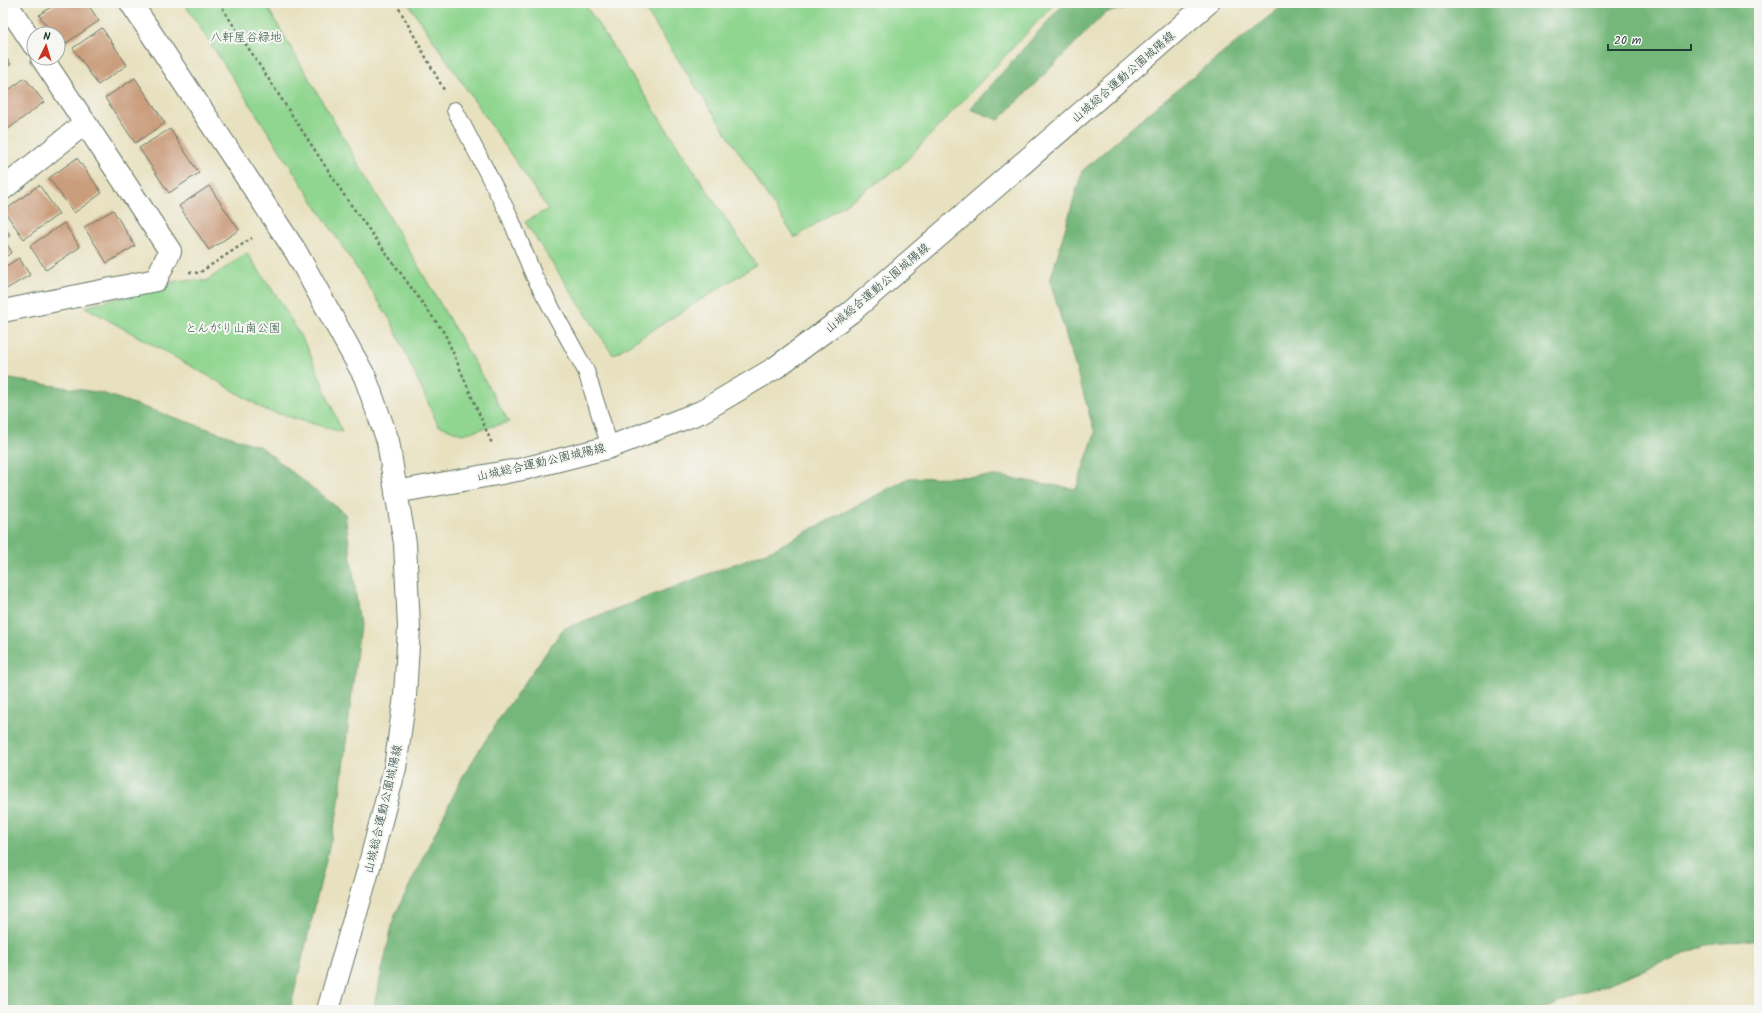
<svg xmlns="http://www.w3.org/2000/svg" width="1762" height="1013" font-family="Kalam,'Klee One',sans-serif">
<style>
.green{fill:#90d690;stroke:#588a62}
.forest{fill:#74b77a;stroke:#4a7a57}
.building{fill:#ca9d7d}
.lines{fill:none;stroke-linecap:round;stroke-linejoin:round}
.service-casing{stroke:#657665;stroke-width:18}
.minor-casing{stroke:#657665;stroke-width:24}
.tertiary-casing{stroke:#657665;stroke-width:24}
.secondary-casing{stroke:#657665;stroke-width:24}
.path{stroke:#657665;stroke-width:2.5;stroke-dasharray:3 3;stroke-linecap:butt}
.service{stroke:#fff;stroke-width:16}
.minor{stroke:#fff;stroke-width:22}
.tertiary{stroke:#fff;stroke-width:22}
.secondary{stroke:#fff;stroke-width:22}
.labels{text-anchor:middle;stroke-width:4;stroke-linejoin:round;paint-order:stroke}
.park-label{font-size:12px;fill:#365c46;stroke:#f6f6f2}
.street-label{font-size:12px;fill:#1f3d34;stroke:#f6f6f2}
</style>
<rect width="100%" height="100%" fill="#f6f6f2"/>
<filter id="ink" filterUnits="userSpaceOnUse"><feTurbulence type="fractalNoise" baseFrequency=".025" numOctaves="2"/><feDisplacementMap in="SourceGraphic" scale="8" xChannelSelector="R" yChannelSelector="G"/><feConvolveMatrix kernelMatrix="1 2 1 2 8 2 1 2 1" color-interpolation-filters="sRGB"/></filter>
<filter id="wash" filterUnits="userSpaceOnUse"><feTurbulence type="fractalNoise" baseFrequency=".012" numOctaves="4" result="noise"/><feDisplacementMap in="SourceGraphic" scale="16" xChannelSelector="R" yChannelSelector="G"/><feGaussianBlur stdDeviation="0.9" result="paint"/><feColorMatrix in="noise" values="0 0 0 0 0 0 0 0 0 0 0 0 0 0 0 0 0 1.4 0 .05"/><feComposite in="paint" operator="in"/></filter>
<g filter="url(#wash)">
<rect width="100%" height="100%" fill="#e8e1c0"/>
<g class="green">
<path d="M184,3h81l244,419 -47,12 -24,-9 -47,-104z"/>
<path d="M408,3h176l172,262 -143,90 -88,-133 23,-13z"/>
<path d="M641,3h414l-155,164 -105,71z"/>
<path d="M247,253l33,48 28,48 34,83 -77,-22 -44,-27 -136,-76 95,-27 26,1z"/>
</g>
<g class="forest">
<path d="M1064,3h84l-43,10 -106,107 -29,-11z"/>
<path d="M1286,3h473v936l-52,6 -166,65h-1168l21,-93 69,-141 40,-63 60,-84 211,-80 135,-71 88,-2 79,13 19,-56 -45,-152 32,-110 77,-67z"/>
<path d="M3,378l99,15 159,54 84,67 15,111 -22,185 -48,200h-287z"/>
</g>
<g id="blocks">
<g class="building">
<path d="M57,3h30l12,18 -39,26 -2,-4v-9h-6l-13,-19z"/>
<path d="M102,28l25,37 -29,20 -25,-37z"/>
<path d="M3,54l8,10 -8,5z"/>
<path d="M25,78l19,24 -41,31v-39z"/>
<path d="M135,78l30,45 -30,20 -30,-45z"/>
<path d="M170,129l29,44 -30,20 -30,-45z"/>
<path d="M77,158l25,35 -28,20 -25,-35z"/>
<path d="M39,185l20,29 -35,25 -20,-28z"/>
<path d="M209,186l30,44 -30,20 -30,-44z"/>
<path d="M113,210l22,36 -28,17 -23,-36z"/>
<path d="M64,223l16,24 -34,23 -16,-24z"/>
<path d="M3,225l7,10 -6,5 8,12 -9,7z"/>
<path d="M19,258l11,17 -27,16v-23z"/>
</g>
</g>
</g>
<g filter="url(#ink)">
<use href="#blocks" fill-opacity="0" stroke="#657665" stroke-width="1"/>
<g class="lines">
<g class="service-casing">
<path id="service" d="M455,110l54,105 25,61 52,95 24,76"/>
</g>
<g class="minor-casing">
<g id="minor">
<path d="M6,3l28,42"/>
<path d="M3,189l82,-66"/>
<path d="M3,311l153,-31 14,-29 -128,-193"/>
</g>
</g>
<g class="tertiary-casing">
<path id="tertiary" d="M131,3l165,249 69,125 23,64 8,51"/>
</g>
<g class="secondary-casing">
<path id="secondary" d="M328,1010l38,-132 29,-110 10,-72 4,-68 -4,-85 -9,-51 127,-23 87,-22 91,-35 74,-44 76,-56 357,-309"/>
</g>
<g class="path">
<path d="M219,3l127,195 99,136 47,110"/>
<path d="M396,3l48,87"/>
<path d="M189,272l10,1 53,-35"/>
</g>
<use href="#service" class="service"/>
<use href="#minor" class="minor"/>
<use href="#tertiary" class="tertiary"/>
<use href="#secondary" class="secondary"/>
</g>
</g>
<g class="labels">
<g class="park-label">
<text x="246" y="41">八軒屋谷緑地</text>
<text x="233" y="332">とんがり山南公園</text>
</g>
<g class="street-label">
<text transform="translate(1123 77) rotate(-41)" y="4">山城総合運動公園城陽線</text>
<text transform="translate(877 288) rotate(-40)" y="4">山城総合運動公園城陽線</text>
<text transform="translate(541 462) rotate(-13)" y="4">山城総合運動公園城陽線</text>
<text transform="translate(383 809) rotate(-77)" y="4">山城総合運動公園城陽線</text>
</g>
</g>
<rect width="1762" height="1013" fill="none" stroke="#f6f6f2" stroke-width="16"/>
<g transform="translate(46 46) rotate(5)"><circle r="19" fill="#f6f6f2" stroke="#a0aca6"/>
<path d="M0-3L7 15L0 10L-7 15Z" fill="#c8321e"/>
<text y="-6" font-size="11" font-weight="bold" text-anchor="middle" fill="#1f3d34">N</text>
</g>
<path d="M1608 44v6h83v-6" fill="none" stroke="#1f3d34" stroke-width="2"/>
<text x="1614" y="44" font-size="12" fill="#1f3d34" stroke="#f6f6f2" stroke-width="3" paint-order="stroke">20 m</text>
</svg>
